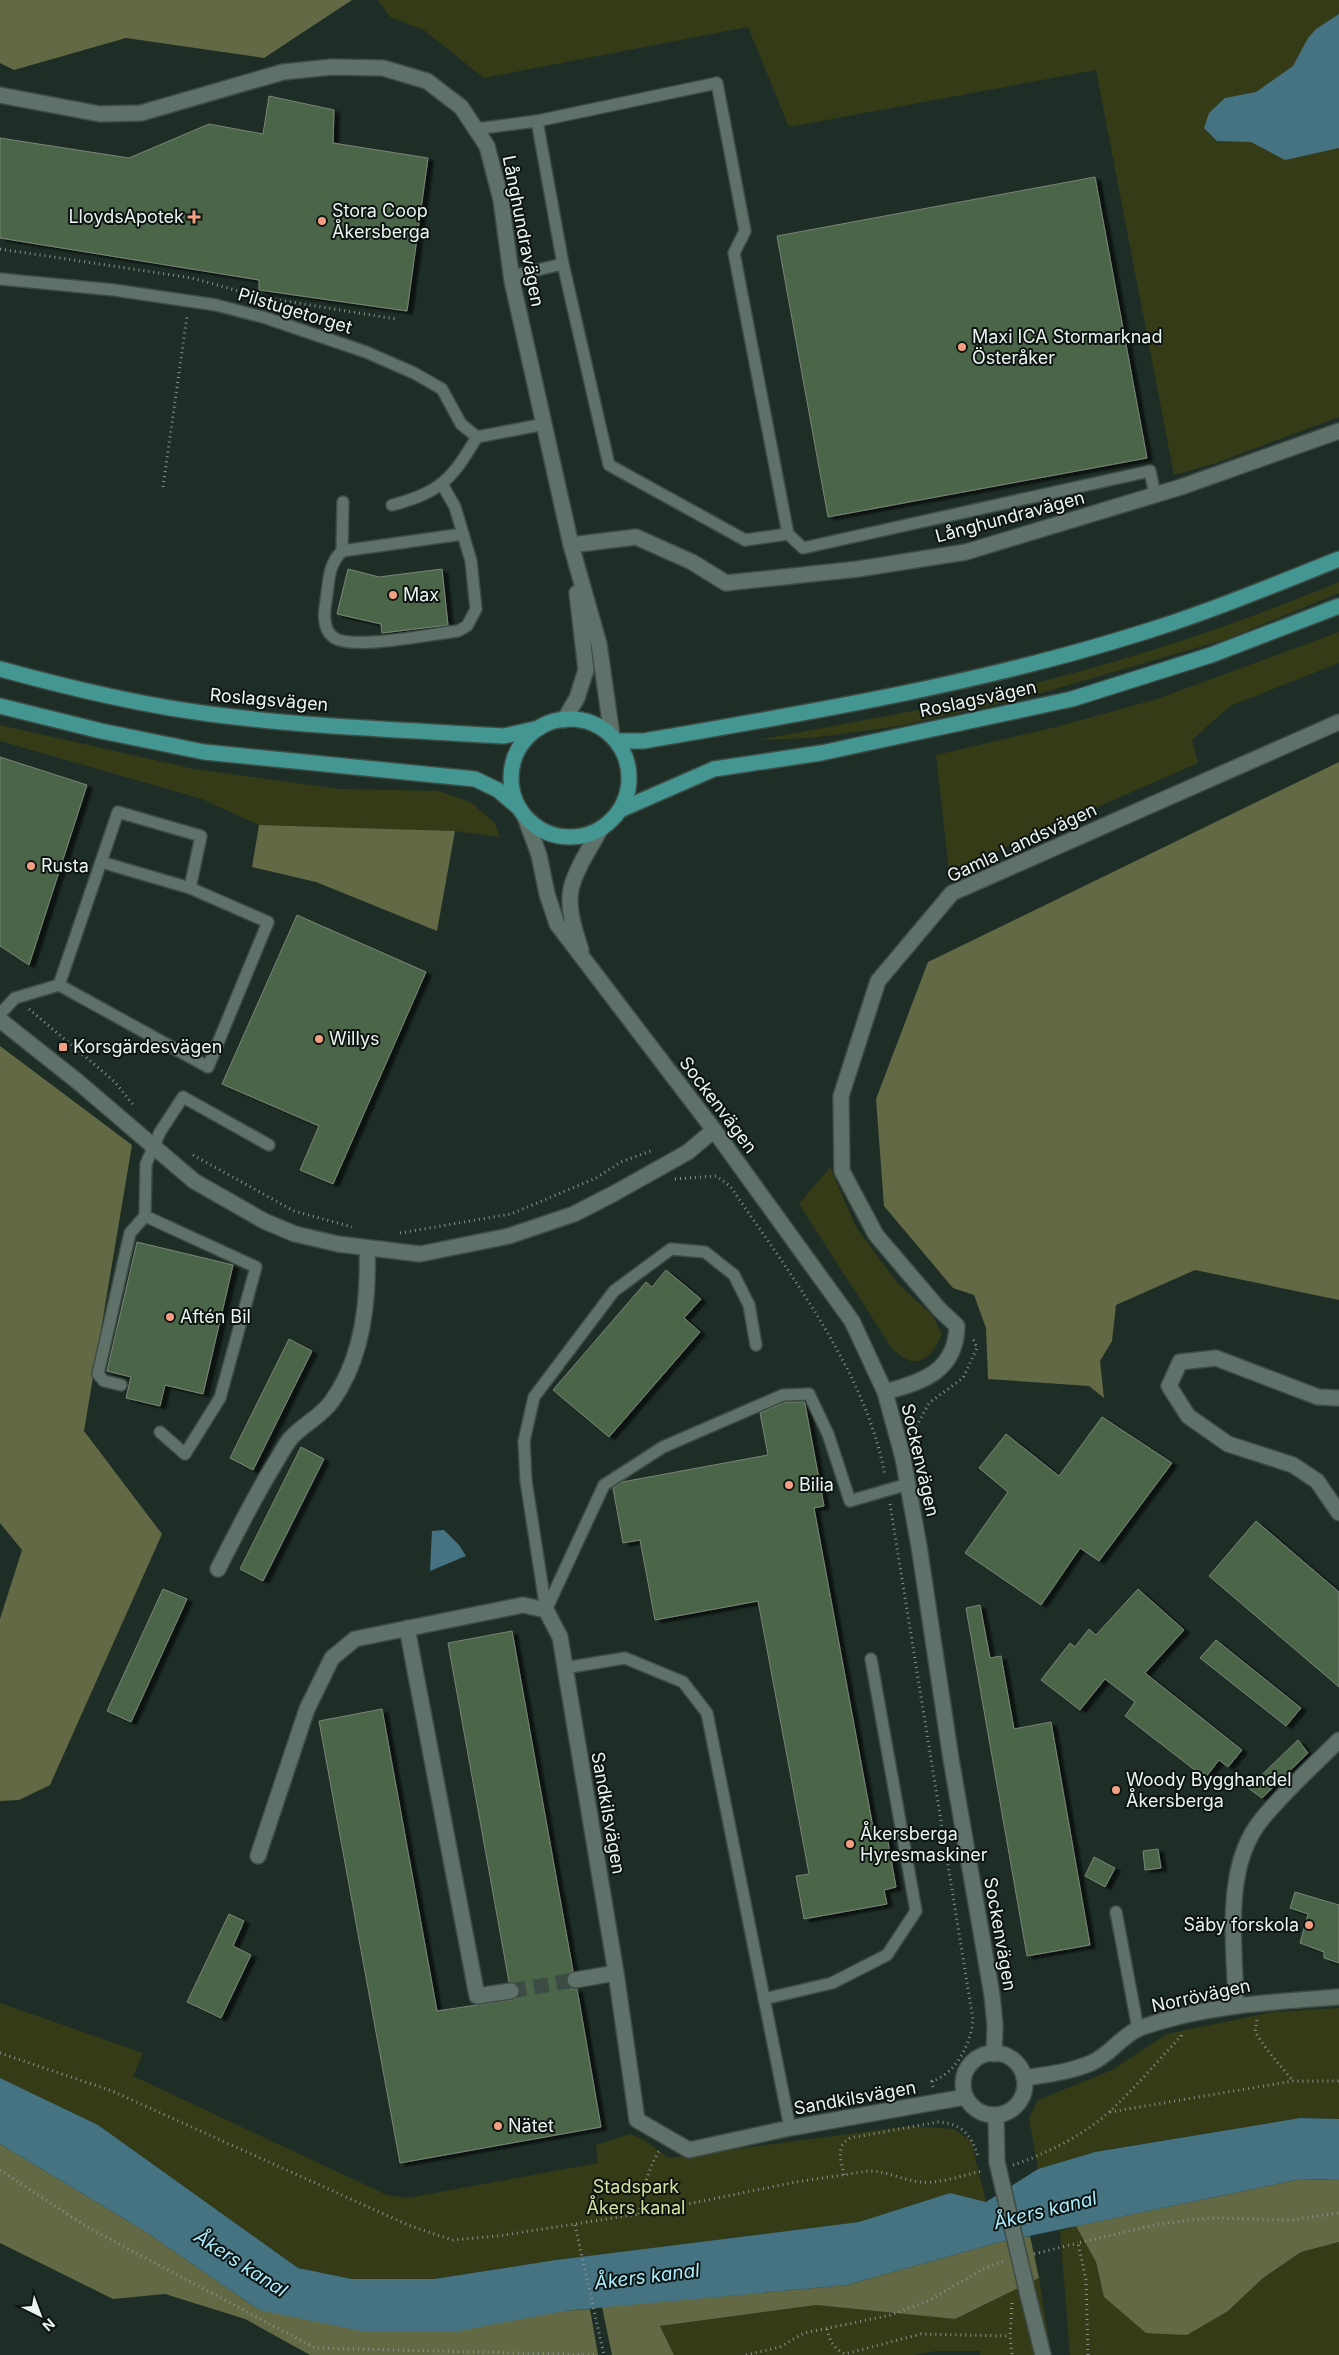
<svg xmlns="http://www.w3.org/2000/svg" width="1339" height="2355" font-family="Inter,sans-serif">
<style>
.green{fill:#353b17}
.forest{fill:#626944}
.water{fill:#457381}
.building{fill:#4b6548;stroke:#798578;filter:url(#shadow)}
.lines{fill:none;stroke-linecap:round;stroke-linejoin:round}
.street-tunnel{stroke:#3d4c45;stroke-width:15;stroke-dasharray:15 8;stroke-linecap:butt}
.lane-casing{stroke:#3e4c46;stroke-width:14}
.street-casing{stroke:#3e4c46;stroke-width:18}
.secondary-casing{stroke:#3e4c46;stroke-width:18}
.primary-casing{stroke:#3e4c46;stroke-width:18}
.path{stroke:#87948e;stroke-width:3;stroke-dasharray:1 4;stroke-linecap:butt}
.lane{stroke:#5f7169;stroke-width:11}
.street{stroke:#5f7169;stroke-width:15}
.secondary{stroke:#5f7169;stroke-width:15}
.primary{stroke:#439691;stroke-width:15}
.secondary-bridge-casing{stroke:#3e4c46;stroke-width:18;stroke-linecap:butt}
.secondary-bridge{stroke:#5f7169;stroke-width:15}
.poi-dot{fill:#f3a082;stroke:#0d1411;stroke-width:2}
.labels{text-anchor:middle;stroke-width:4;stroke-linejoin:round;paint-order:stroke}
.poi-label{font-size:18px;fill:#ebf5f0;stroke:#0d1411;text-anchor:start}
.street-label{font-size:18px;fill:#ebf5f0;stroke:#0d1411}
.park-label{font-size:18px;fill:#d6e2a1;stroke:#0d1411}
.water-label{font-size:19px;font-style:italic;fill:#acebfe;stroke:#0d1411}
</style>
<defs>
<filter id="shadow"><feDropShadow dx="5.5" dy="3" stdDeviation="1" flood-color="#0009"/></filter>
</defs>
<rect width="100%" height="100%" fill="#1e2e27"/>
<g class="green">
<path d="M378,0h961v417l-126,47 -39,11 -78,-405 -307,57 -41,-100 -264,51 -60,-48 -34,-13z"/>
<path d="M1339,582v11l-112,46 -210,61 -118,26 -88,12 -53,2c67,-13 135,-24 201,-39 130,-28 258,-68 380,-119z"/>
<path d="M1339,632v31l-109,43 -38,34 6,23 -210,92 -38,25 -14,-125 120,-28 101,-28z"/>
<path d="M0,725l194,44 146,20 99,2 31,11 25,21 5,14 -45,-6 -196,-6 -57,-26 -202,-58z"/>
<path d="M830,1167l26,60 43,58 33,30 10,19c-6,13 -14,29 -31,27 -6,-1 -13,-8 -18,-11l-94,-146z"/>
<path d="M0,2003l143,50 -10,23 254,119 20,3 191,-35 -2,-18 34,-11 14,6 25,18 240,-32 45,3 17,12 15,61 -36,-9 -91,29 -303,38 -122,19h-82l-54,-11 -200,-143 -98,-47z"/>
<path d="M1339,2008v111l-39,-1 -205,34 -57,17 -9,-51 9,-18 74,-30 55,-36 105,-22z"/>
<path d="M1076,2226l20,36 8,35 124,14 35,-33 38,-26 38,-10v113h-269l-10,-124z"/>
<path d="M1039,2278l12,77h-71v-4h-44l-22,4h-240l-14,-29 156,-21 139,14z"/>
</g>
<g class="forest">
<path d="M0,0h352l-88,58 -138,-20 -112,32 -14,-7z"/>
<path d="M1339,762v538l-144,-30 -79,35 -4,36 -12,20 4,37 -15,-12 -101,-7 -2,-51 -12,-33 -21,-7 -69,-82 -8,-107 52,-137z"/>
<path d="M259,825l196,6 -18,100 -121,-49 -64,-15z"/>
<path d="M0,1046l132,99 -48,286 78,103 -112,251 -31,15 -19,1v-182l22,-69 -22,-27z"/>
<path d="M0,2144l146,88 113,78 305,1 26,-2 8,46h-288l-65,-36 -80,-25 -52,5 -113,-56z"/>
<path d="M1339,2179v63l-38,10 -38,26 -35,33 -41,24 -41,-2 -42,-36 -8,-35 -20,-36 220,-46z"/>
<path d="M1030,2236l9,42 -84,41 -139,-14 -156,21 14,29h-62l-10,-48 245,-22 149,-42z"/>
</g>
<g class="water">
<path d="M1339,14v134l-54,12 -34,-18 -34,-1 -13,-13 5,-15 16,-15 31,-6 37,-26 15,-28 8,-9z"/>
<path d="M444,1530l15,15 7,11 -36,15 2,-40z"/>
<path d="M0,2078l98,47 200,143 54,11h82l122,-19 303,-38 91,-29 36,9 52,-33 57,-17 205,-34 39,1v60l-43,1 -300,63 -149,42 -283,26 -110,21 -93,-1 -102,-21 -113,-78 -146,-88z"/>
</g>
<g class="building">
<path d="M269,96l65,14 -1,33 95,15 -21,153 -148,-21v-10l-259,-42v-100l129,20 80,-34 54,10z"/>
<path d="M1095,177l52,281 -319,59 -51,-281z"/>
<path d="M348,569l31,8 63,-8 6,56 -66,8 -1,-9 -44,-10z"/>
<path d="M0,757l87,28 -58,180 -29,-19z"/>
<path d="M297,915l129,57 -93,212 -33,-14 19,-44 -97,-42z"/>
<path d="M137,1242l96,23 -30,129 -38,-9 -5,21 -34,-8 5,-21 -24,-6z"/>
<path d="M666,1270l35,29 -17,19 16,14 -91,105 -56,-47 93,-108 6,5z"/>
<path d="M289,1339l23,12 -59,119 -23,-12z"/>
<path d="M785,1402h19l1,2 19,102 -10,2 60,325 12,-2 10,56 -12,3 3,14 -83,15 -8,-43 13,-2 -51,-273 -103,19 -15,-80 -17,3 -10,-55 9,-6 146,-27 -8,-42z"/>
<path d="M1102,1417l70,46 -73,98 -19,-13 -39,57 -76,-52 43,-61 -29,-24 27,-34 53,42z"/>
<path d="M301,1447l23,12 -61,122 -23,-12z"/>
<path d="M1256,1521l83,71v95l-130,-111z"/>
<path d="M163,1589l24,10 -56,123 -24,-11z"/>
<path d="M1138,1589l46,41 -39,43 97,77 -14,17 -9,-7 -14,18 -80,-62 10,-14 -30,-23 -25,31 -39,-30 29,-37 5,4 14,-18 7,6z"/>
<path d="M980,1605l10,53 11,-2 13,73 37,-7 39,223 -63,11 -61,-348z"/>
<path d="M512,1631l61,340 -7,5v6l5,7h6l24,138 -201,36 -81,-442 63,-12 55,302 79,-12 4,-10 -5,-6 -6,-1 -61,-339z"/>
<path d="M1216,1640l85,68 -15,18 -86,-68z"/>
<path d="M1298,1740l10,13 -46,45 -14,-10z"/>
<path d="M1158,1849l3,19 -16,2 -2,-19z"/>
<path d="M1094,1857l21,11 -10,19 -20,-11z"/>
<path d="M1295,1892l44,13v58l-15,-5v-6l-24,-9 8,-29 -18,-6z"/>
<path d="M229,1914l15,7 -11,25 18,9 -30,63 -34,-16z"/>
</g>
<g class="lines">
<path class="street-tunnel" d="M511,1991l64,-11"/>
<g class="lane-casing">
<g id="lane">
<path d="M537,121l180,-38 28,148 -11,22 54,281"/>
<path d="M476,129l61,-8 26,143"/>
<path d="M511,276l52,-12 46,201 136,75 43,-6 15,14 347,-77 5,24"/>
<path d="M0,279l114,11 102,15 50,13 100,34 48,21 28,16 19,35 16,13 68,-13"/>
<path d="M343,502l-1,49 121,-17"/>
<path d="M392,505c48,-12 60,-26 85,-68"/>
<path d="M342,551c-14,14 -13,30 -16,50 -2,11 -4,27 7,36 18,14 99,-3 125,-6l9,-5 9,-17 -5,-48 -16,-54 -13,-23"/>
<path d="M101,862l89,26"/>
<path d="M0,1014l15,-16 44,-13 149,82 60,-145 -78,-34 11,-52 -83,-24 -59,173"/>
<path d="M121,1385l-17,-4 -6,-7 32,-141 15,-17"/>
<path d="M160,1432l25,22 35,-56 36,-131 -111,-51 1,-52 14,-32 23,-35 86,48"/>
<path d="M546,1610l-20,-129 -2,-40 10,-44 80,-106 57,-42 34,3 29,23 15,30 7,40"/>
<path d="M546,1610l58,-125 59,-38 120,-52 26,-1 19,40 22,67 58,-17"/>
<path d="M564,1668l61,-10 58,24 24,31 83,415"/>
<path d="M1116,1912l22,117"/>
<path d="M764,1999l68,-16 55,-28 29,-44 -45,-252"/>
</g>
</g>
<g class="street-casing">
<g id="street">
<path d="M0,95l100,19 41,-1 142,-41 49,-5 51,1 44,13 34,26 26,39 14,54 11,81 59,264 65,-8 56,25 34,21 132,-14 108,-17 215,-65 158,-56"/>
<path d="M571,545l28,99 13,92"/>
<path d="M564,720l13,-22 9,-28 -9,-77"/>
<path d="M885,1392c38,-10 71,-21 72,-66l-18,-17 -63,-74 -34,-64 -1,-75 37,-115 74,-88 387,-171"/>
<path d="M1339,1398l-21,-1 -102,-39 -36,4 -11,24 19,30 40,28 65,21 24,16 22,32"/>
<path d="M218,1569c18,-35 35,-70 56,-104 5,-8 10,-18 16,-26 12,-14 31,-22 42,-38 31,-43 37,-102 35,-153"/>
<path d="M407,1628l70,368 34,-5"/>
<path d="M258,1856l49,-147 25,-51 23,-19 168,-34 23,5 14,27 56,336 21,147 52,30 101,-22 175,-31"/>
<path d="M575,1980l41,-7"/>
<path d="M1236,2005c-1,-58 -14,-138 26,-186 23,-28 51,-53 77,-79"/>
<path d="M1024,2078c21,-3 46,-6 67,-15 18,-7 31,-28 49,-35 64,-23 132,-26 199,-31"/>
</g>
</g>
<g class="secondary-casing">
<g id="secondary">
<path d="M525,817l14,38 8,39 10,30 157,206 138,191 33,71 18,66 16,88 32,213 41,236 3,30 -1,29"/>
<path d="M581,950c-6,-19 -14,-41 -10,-61 5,-21 19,-41 29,-59"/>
<path d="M0,1020l77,61 117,100 70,40 31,13 43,10 82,10 89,-18 65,-22 39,-20 75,-42 26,-22"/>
<circle cx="994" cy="2084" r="31"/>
<path d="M996,2115l1,47"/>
<path d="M1028,2295l15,60"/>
</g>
</g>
<g class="primary-casing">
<g id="primary">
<path d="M0,669c69,19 139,36 210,45 98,13 196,16 294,22l35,-8"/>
<path d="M0,706l101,25 103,21 271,27 23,11 20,17"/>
<circle cx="570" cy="778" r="59"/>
<path d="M617,741h27c167,-29 335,-57 497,-108 68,-21 133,-48 198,-74"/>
<path d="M620,810l94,-41 107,-16 251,-54 139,-44 128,-49"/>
</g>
</g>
<g class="path">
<path d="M0,249l192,29 68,19 136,22"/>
<path d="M163,487l24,-171"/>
<path d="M29,1009l85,72 20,25"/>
<path d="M193,1155l101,56 58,16"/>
<path d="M675,1179l41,-3 14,10c58,85 137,187 155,290"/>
<path d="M400,1233l111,-19 85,-36 25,-16 32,-12"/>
<path d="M914,1431l15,-28 34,-25 14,-30 -4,-9"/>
<path d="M890,1504l83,516c-2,23 -17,54 -41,61l1,6"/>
<path d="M1257,2020l-2,12 13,19 25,30"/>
<path d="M0,2053l112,38 296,134 44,15 46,-4 141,-22 157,-32 73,-11c18,0 33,9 51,11 20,2 43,-7 63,-11"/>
<path d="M1110,2112l183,-31h46"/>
<path d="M1013,2165c31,-10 73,-31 97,-54 25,-23 48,-50 71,-75v-4"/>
<path d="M0,2170l87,57 228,121 282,7"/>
<path d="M844,2175c-3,-15 -9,-28 6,-37l88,-16c23,1 34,13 40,35"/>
<path d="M639,2214c4,-23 8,-43 20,-63"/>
<path d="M575,2225l29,130"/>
<path d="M1034,2254l44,-11"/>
<path d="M1012,2303l-2,33 2,19"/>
<path d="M827,2329c3,12 6,19 18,25l76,-20 89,2"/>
<path d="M746,2355l34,-8 24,-14 87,-18 39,-15 53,-31 21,-8"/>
<path d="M1088,2355l-2,-75 -8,-37 81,-19 50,-6 82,2 48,-7"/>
</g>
<use href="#lane" class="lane"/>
<use href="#street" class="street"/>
<use href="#secondary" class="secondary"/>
<use href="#primary" class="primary"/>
<g class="secondary-bridge-casing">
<path id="secondary-bridge" d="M997,2162l31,133"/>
</g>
<use href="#secondary-bridge" class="secondary-bridge"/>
</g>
<g class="poi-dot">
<path d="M191.5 209.5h5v5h5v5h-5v5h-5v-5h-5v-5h5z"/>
<circle cx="322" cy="221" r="5"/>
<circle cx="962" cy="347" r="5"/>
<circle cx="393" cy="595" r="5"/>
<circle cx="31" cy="866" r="5"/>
<circle cx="319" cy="1039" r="5"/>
<rect x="58" y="1042" width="10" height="10" rx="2.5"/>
<circle cx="170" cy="1317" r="5"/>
<circle cx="789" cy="1485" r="5"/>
<circle cx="1116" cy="1790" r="5"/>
<circle cx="850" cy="1844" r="5"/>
<circle cx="1309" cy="1925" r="5"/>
<circle cx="498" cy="2126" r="5"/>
</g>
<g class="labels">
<g class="poi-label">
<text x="332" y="217">Stora Coop<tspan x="332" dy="21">Åkersberga</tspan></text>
<text x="184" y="223" text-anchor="end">LloydsApotek</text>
<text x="972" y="343">Maxi ICA Stormarknad<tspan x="972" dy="21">Österåker</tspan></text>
<text x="403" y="601">Max</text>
<text x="41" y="872">Rusta</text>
<text x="329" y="1045">Willys</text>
<text x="73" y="1053">Korsgärdesvägen</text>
<text x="180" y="1323">Aftén Bil</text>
<text x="799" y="1491">Bilia</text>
<text x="1126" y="1786">Woody Bygghandel<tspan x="1126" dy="21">Åkersberga</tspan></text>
<text x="860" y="1840">Åkersberga<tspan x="860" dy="21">Hyresmaskiner</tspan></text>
<text x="1299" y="1931" text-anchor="end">Säby forskola</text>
<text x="508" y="2132">Nätet</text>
</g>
<g class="street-label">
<text transform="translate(523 231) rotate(79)" y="6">Långhundravägen</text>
<text transform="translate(295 311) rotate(17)" y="6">Pilstugetorget</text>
<text transform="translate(1010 517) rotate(-15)" y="6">Långhundravägen</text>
<text transform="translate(978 699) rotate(-12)" y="6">Roslagsvägen</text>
<text transform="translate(269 700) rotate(5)" y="6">Roslagsvägen</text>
<text transform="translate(1022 843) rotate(-25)" y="6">Gamla Landsvägen</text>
<text transform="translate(718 1105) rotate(53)" y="6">Sockenvägen</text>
<text transform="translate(920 1460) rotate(77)" y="6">Sockenvägen</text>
<text transform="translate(608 1813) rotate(80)" y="6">Sandkilsvägen</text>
<text transform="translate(1000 1934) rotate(80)" y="6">Sockenvägen</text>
<text transform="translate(1201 1996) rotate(-12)" y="6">Norrövägen</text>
<text transform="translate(855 2098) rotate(-10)" y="6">Sandkilsvägen</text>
</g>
<g class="park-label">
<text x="636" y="2193">Stadspark<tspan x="636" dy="21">Åkers kanal</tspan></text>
</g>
<g class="water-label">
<text transform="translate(1045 2210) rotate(-14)" y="7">Åkers kanal</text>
<text transform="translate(241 2263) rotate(33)" y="7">Åkers kanal</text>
<text transform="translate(647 2276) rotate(-7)" y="7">Åkers kanal</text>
</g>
</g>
<g transform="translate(40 2315) rotate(138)" stroke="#0d1411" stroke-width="4" paint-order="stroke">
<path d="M0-4L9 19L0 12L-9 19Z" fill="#ebf5f0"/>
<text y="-8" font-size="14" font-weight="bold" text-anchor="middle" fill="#ebf5f0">N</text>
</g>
</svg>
